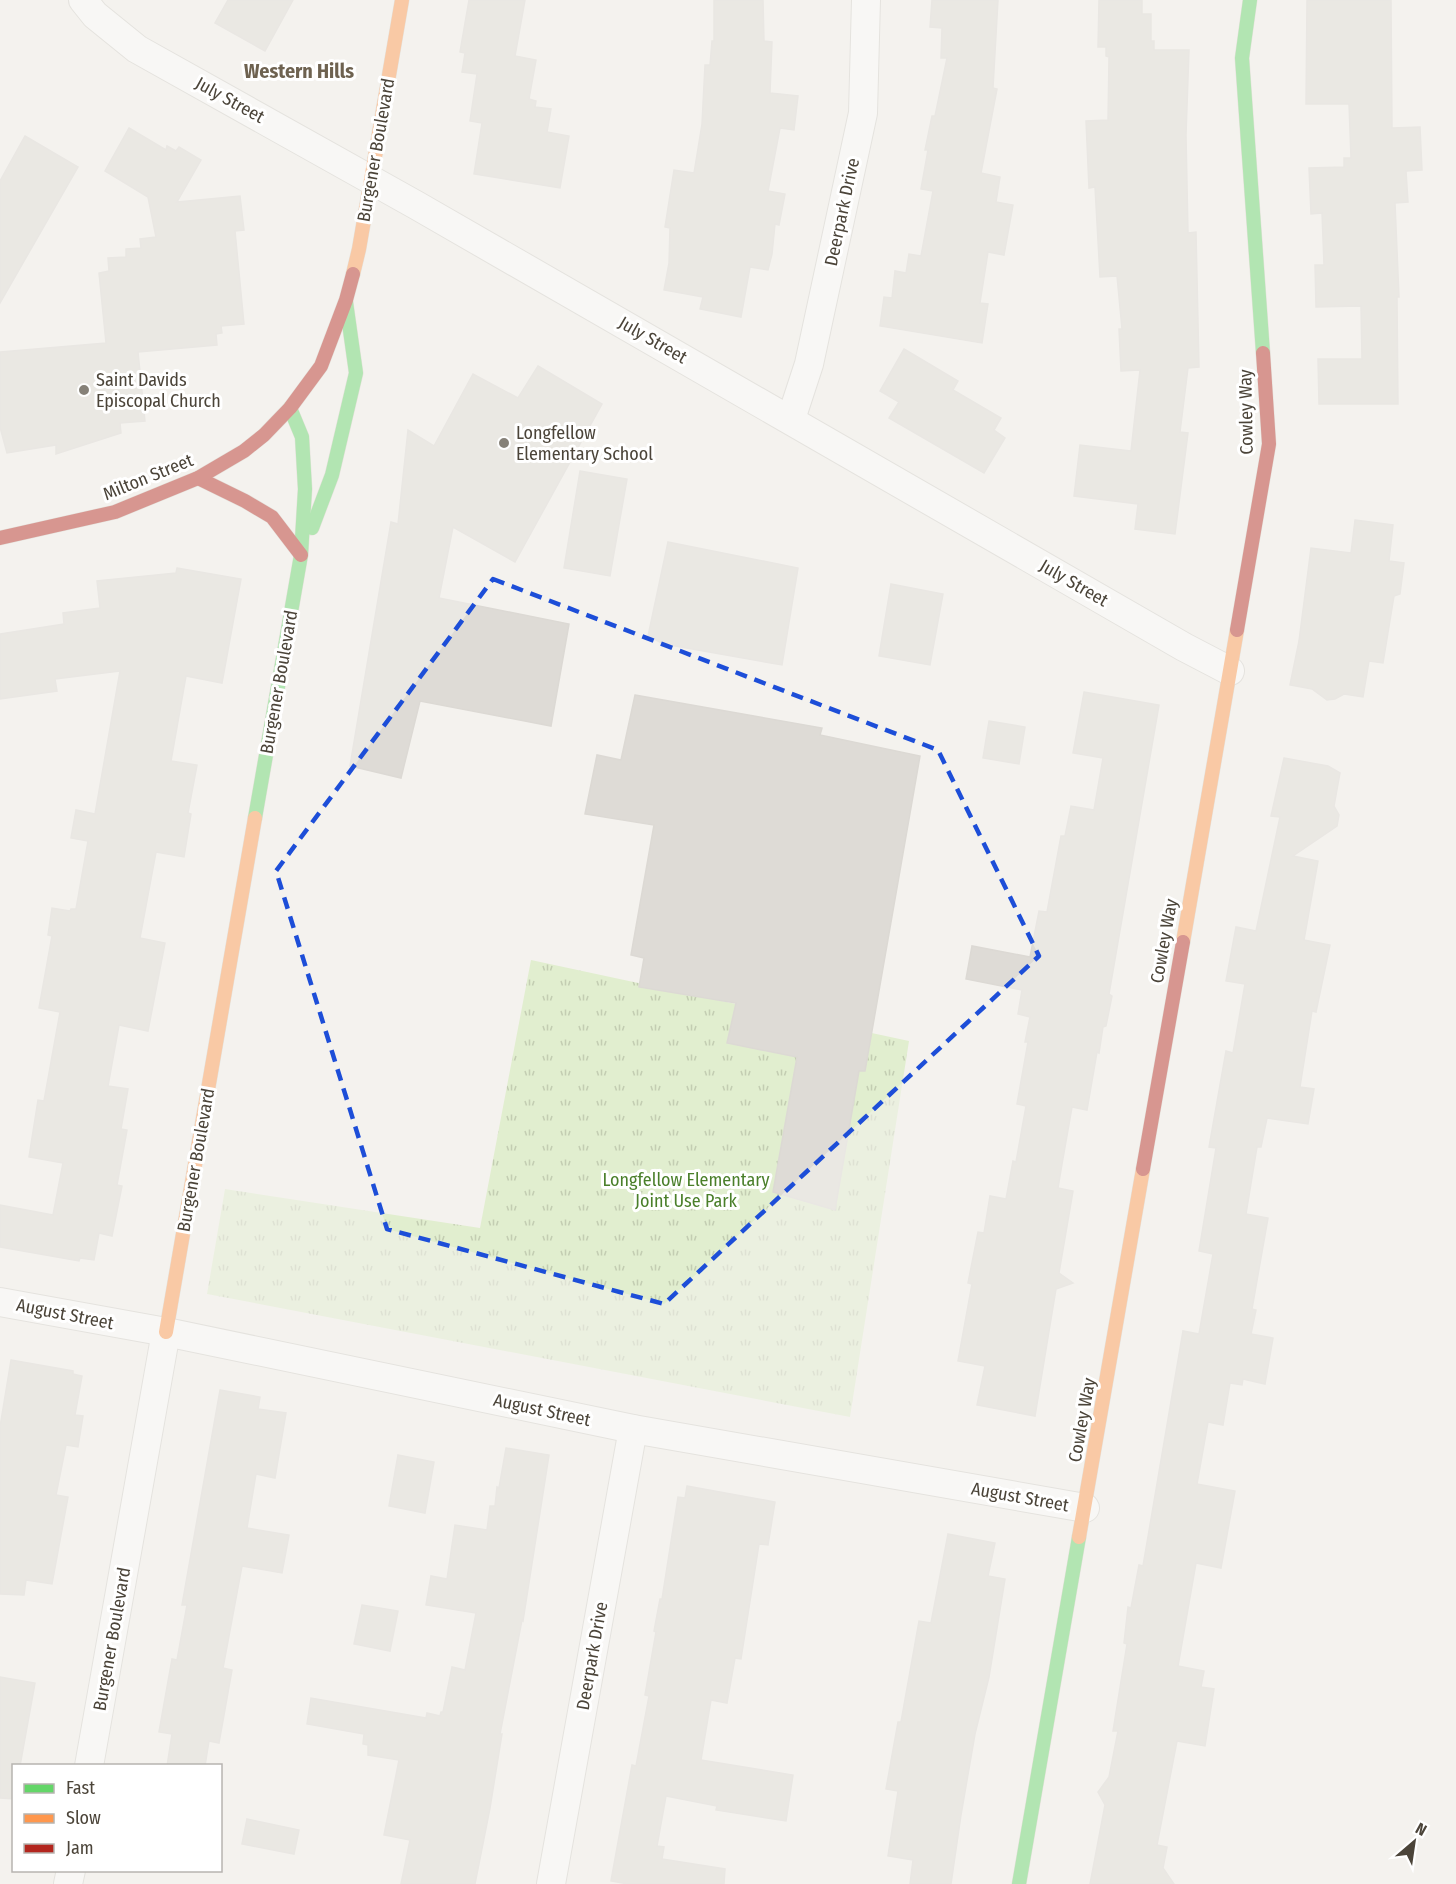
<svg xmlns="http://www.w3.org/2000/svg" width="1456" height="1884" font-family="'Fira Sans Condensed',sans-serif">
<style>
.grass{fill:url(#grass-tufts)}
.building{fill:#dedbd6;stroke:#dcd9d4;stroke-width:1.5}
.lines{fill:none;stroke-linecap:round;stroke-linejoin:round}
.street-casing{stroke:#d2d0cb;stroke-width:30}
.fast-casing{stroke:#d3cfc5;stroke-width:15}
.slow-casing{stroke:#d3cfc5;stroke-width:15}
.jam-casing{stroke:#d3cfc5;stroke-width:15}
.street{stroke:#fdfdfc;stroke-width:28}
.fast{stroke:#63d668;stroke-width:14}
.slow{stroke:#ff974d;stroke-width:14}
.jam{stroke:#b3261e;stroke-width:14}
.marked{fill:none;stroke:#1d4ed8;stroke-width:4.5;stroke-dasharray:12 8;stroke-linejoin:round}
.poi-dot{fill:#868178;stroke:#fff;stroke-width:2}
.labels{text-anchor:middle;stroke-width:6;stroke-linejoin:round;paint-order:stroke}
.street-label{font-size:18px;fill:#4b4439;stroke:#fff}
.poi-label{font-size:18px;fill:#4b4439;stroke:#fff;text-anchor:start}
.park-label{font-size:18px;fill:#4a7f2a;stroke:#fff}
.neighbourhood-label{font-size:20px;font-weight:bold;fill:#6e6250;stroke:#fff}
</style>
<defs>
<pattern id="grass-tufts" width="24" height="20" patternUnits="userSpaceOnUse" patternTransform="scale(1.5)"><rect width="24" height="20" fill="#e1eecf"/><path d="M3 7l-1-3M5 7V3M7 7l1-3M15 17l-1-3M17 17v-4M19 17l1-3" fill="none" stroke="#c3cdb2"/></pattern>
</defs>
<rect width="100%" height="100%" fill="#f4f2ee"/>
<path class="grass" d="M531,960l378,81 -59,376 -643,-123 18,-105 255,39z"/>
<g class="building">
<path d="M228,0h65l-28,51 -50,-28z"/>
<path d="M469,0h56l-10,56 21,4 -7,39 7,2 -1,6 16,2 -4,23 22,4 -9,52 -86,-14 8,-51 -12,-2 7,-47 -15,-2 3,-19 -5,-1z"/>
<path d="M714,0h49l1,41 8,1 -2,51 28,3 -4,34 -14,-2 -12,63 17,3 -6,31 -4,-1 -3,30 -4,16 -18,-3 -9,50 -41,-8 3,-12 -39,-7 5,-27 1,-35 -5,-1 9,-57 20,3 8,-49 3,-59h5l2,-24h2z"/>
<path d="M932,0h66l-5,88 4,1 -16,84 19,4 -4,25 17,3 -9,50 -16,-3 -8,51 8,1 -6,39 -102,-17 4,-29 8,1 3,-27 11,2 3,-19 12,2 12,-65 -12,-2 7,-39h-3l7,-34h3l12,-58h-6l1,-30 -12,-1z"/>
<path d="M1099,0h43v14h9v27h3v9h35l-3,85 2,98 8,-1 3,135 -11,1 -8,64 8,1 -13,101 -40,-5 3,-25 -64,-8 6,-51 51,6 9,-81 -19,1 -2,-42h3l-5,-53 -17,1 -5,-90 -6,1 -3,-67 22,-1 1,-63 -3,-1v-9h-8z"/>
<path d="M1307,0h84l1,128 28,-1 2,43 -16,1 2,31 -13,1 4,94h-2l1,107h-79l-1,-45h44l-1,-53 -45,1 -1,-42h9l-2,-52 -11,1 -2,-46 35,-1v-9h7l-2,-54h-43z"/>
<path d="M129,128l37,22 1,-4 9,5 3,-4 22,13 -24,42 63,-6 4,34 -9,1 9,93 -23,2 1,7 -6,1 1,11 -79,7 7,69 -25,2 1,10 -65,21v-9l-49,8 -7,-26v-75l106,-9 -7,-70 10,-2 -1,-13 18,-1v-8l15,-1 -1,-9 16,-2 -8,-40 -43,-26z"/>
<path d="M25,136l53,31 -78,136v-122z"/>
<path d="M904,349l54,32 -5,9 48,28 -7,12 11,8 -21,35 -95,-55 10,-16 -19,-11z"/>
<path d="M538,366l64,38 -87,158 -62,-35 -14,71 130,26 -18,102 -131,-25 -19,77 -51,-12 41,-244 7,2 10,-94 26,16 39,-72 45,24z"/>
<path d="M580,471l47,8 -17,97 -46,-8z"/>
<path d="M1355,520l38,5 -4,36 15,2 -4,31 -6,2 -11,67 -14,-2 -6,36 -19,-3 -9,5 -8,1 -15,-11 -22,-4 9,-44 12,-93 40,5z"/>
<path d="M668,542l130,26 -16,97 -118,-21 -16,-8z"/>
<path d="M177,568l64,11 -19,104 -36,-7 -15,85 26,4 -9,48 3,1 -7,43 -28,-5 -16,86 25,5 -17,88 -29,-6 -11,61 20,3 -7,40 6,1 -10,55 5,1 -10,50 -13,-3 -5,27 -14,-2 -1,3 -79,-14v-42l53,10 10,-52 -34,-6 9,-57 6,1 16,-89 -21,-4 13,-72 -4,-1 4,-27 18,3 1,-2h5l12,-68 -17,-3 5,-28 19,4 25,-143 -65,8 2,12 -57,8v-65l64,-10 -1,-11 37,-5 -3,-27 79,-8z"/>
<path d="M891,584l52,10 -13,71 -51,-9z"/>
<path d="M1084,692l75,13 -50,289 3,2 -6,30 -3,1 -4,26 -2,-1 -10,58 -15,-3 -10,57 -4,24 15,3 -14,82 14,10 -17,6 -21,127 -58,-11 8,-39 -27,-5 14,-77 -4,-1 10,-51 6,1 6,-37 16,3 7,-38 3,1 10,-56 -9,-2 11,-62h-3l5,-25 -12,-3 4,-24 -56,-11 6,-33 58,11 9,-46 8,1 14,-76h4l6,-30 23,4 9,-52 -30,-5z"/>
<path d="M635,695l187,33 -2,7 100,21 -55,315h-6l-24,139 -62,-18 24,-135 -70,-14 9,-40 -97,-16 5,-29 -13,-3 23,-130 -69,-11 12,-59 24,5z"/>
<path d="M989,721l36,6 -6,37 -36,-6z"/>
<path d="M1284,758l44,8 12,7 -6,33 5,9 -2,11 -44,30 25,5 -14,79 26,5 -14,67 -4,-1 -12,76 14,2 -6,35 -41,-6 -6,29h-4l-11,67 22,4 -16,91 4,1 -5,24 22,4 -8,46 -22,-5 -1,6 -12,-2 -7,42 -15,-3 -11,62 38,7 -14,77 -25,-5 -18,103 26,5 -3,16 13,2 -9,57 -28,-5 -20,104 10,2 -4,21 11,16h-84l15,-79 -7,-13 11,-15 9,-46h-5l14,-87 -3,-1 4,-36 3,1 8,-43 4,1 40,-235 16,3 14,-80 -14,-3 17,-103 -7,-1 17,-96 7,2 12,-69 -19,-3 10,-54 20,4 24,-114 -9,-1z"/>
<path d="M11,1360l62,11v3l9,2 -7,39 8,1 -5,31 -12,-2 -10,50 12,2 -16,87 -26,-4 -2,15 -24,-1v-167z"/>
<path d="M220,1390l40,7 -2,12 28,4 -11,65 -19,-4 -9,54 42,7 -7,38 -40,-7 -19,102 9,2 -13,73 -10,-2 -4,25h-38l5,-32 -13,-2 13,-73 5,1 10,-55h-5z"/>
<path d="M506,1448l43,7 -26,166 -1,-1 -22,114h2l-12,74 -15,76h-74l9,-44 -26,-5 15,-75 -31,-5v-10l-5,-1 1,-10 -57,-10 4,-26 115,20 1,-5 13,3 1,-4h2l9,-45 13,3 11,-57 -50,-8 5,-29 16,3 8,-54 32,5 3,-24h5l2,-19 2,1z"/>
<path d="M398,1455l36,7 -9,51 -36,-7z"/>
<path d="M687,1486l88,16 -7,43 -9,-1 -18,115 -6,-1 -8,45 -16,-3 -10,60 92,15 -7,46 -70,-11 1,-4 -51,-10 -9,50 7,1 -2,12 63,10 -1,15h-96l-17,-3 21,-116 4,1 13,-70 -4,-1 11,-63 -2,-1 6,-32h2l16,-102 7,1z"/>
<path d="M948,1534l47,9 -7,33 17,3 -16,98 -14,57 -14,81 -10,69h-41l3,-24 -25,-4 10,-65 -12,-2 12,-67h3l18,-101 12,2z"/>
<path d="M362,1605l36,6 -8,40 -36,-7z"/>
<path d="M0,1677l35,6 -15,83h-6v33l-14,-1z"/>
<path d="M247,1819l52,11 -5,24 -52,-10z"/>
</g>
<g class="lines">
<g class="street-casing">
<g id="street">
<path d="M83,0l12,15 42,34 279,156 768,442 46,24"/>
<path d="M791,419l18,-55 54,-251 3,-113"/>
<path d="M0,1302l166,30 467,97 452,79"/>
<path d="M89,1766l77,-434"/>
<path d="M68,1884l3,-14"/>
<path d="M551,1884l82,-455"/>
</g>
</g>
<g class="fast-casing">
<g id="fast">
<path d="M1250,0l-8,58 21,295"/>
<path d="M312,528l20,-53 24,-102 -10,-71"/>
<path d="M255,818l46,-263 4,-66 -3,-52 -12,-29"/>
<path d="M1019,1884l60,-347"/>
</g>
</g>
<g class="slow-casing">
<g id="slow">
<path d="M353,274l6,-25 43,-249"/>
<path d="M1183,942l54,-312"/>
<path d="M166,1332l89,-514"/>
<path d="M1079,1537l64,-368"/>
</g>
</g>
<g class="jam-casing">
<g id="jam">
<path d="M198,478l47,23 27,16 29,38"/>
<path d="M0,538l115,-26 83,-34 46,-27 20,-16 26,-27 31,-42 25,-66 7,-26"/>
<path d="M1237,630l32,-186 -6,-91"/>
<path d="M1143,1169l40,-227"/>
</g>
</g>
<use href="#street" class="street"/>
<use href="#fast" class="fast"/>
<use href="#slow" class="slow"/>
<use href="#jam" class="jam"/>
</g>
<path d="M0 0H1456V1884H0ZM493,579l445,171 101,206 -375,348 -277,-75 -111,-358z" fill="#f4f2ee" fill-opacity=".55" fill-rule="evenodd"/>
<path class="marked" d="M493,579l445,171 101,206 -375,348 -277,-75 -111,-358z"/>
<g class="poi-dot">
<circle cx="84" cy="390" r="6"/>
<circle cx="504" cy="443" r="6"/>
</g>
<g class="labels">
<g class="street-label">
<text transform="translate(230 100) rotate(29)" y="6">July Street</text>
<text transform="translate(376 150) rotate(-80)" y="6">Burgener Boulevard</text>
<text transform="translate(842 212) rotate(-78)" y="6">Deerpark Drive</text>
<text transform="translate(653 340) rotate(30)" y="6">July Street</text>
<text transform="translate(1246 412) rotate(-91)" y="6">Cowley Way</text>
<text transform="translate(148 477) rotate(-22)" y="6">Milton Street</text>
<text transform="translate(1074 583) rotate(30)" y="6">July Street</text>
<text transform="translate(279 682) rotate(-80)" y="6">Burgener Boulevard</text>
<text transform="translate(1164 941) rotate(-80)" y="6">Cowley Way</text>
<text transform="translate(196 1160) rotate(-80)" y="6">Burgener Boulevard</text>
<text transform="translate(65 1314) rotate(11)" y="6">August Street</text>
<text transform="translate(542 1410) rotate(12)" y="6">August Street</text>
<text transform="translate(1082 1420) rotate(-80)" y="6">Cowley Way</text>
<text transform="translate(1020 1497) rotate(10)" y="6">August Street</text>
<text transform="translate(112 1639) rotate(-80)" y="6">Burgener Boulevard</text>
<text transform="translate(592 1656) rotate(-80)" y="6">Deerpark Drive</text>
</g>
<g class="poi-label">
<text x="96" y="386">Saint Davids<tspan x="96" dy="21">Episcopal Church</tspan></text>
<text x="516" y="439">Longfellow<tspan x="516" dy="21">Elementary School</tspan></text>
</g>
<g class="park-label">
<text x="686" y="1186">Longfellow Elementary<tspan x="686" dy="21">Joint Use Park</tspan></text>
</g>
<g class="neighbourhood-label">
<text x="299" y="78">Western Hills</text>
</g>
</g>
<rect x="12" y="1764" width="210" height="108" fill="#ffffff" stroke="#b7b4b0" stroke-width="1.5"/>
<rect x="24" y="1784" width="30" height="9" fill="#63d668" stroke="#b7b4b0" stroke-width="1.5"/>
<text x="66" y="1794" font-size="18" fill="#4b4439">Fast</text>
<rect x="24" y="1814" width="30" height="9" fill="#ff974d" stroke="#b7b4b0" stroke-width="1.5"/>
<text x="66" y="1824" font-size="18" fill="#4b4439">Slow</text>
<rect x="24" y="1844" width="30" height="9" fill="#b3261e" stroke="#b7b4b0" stroke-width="1.5"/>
<text x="66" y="1854" font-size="18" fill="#4b4439">Jam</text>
<g transform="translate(1414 1842) rotate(29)" stroke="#ffffff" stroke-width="4.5" paint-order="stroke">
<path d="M0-4.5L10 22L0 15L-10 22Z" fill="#4b4439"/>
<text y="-9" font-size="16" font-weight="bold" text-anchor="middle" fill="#4b4439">N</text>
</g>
</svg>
